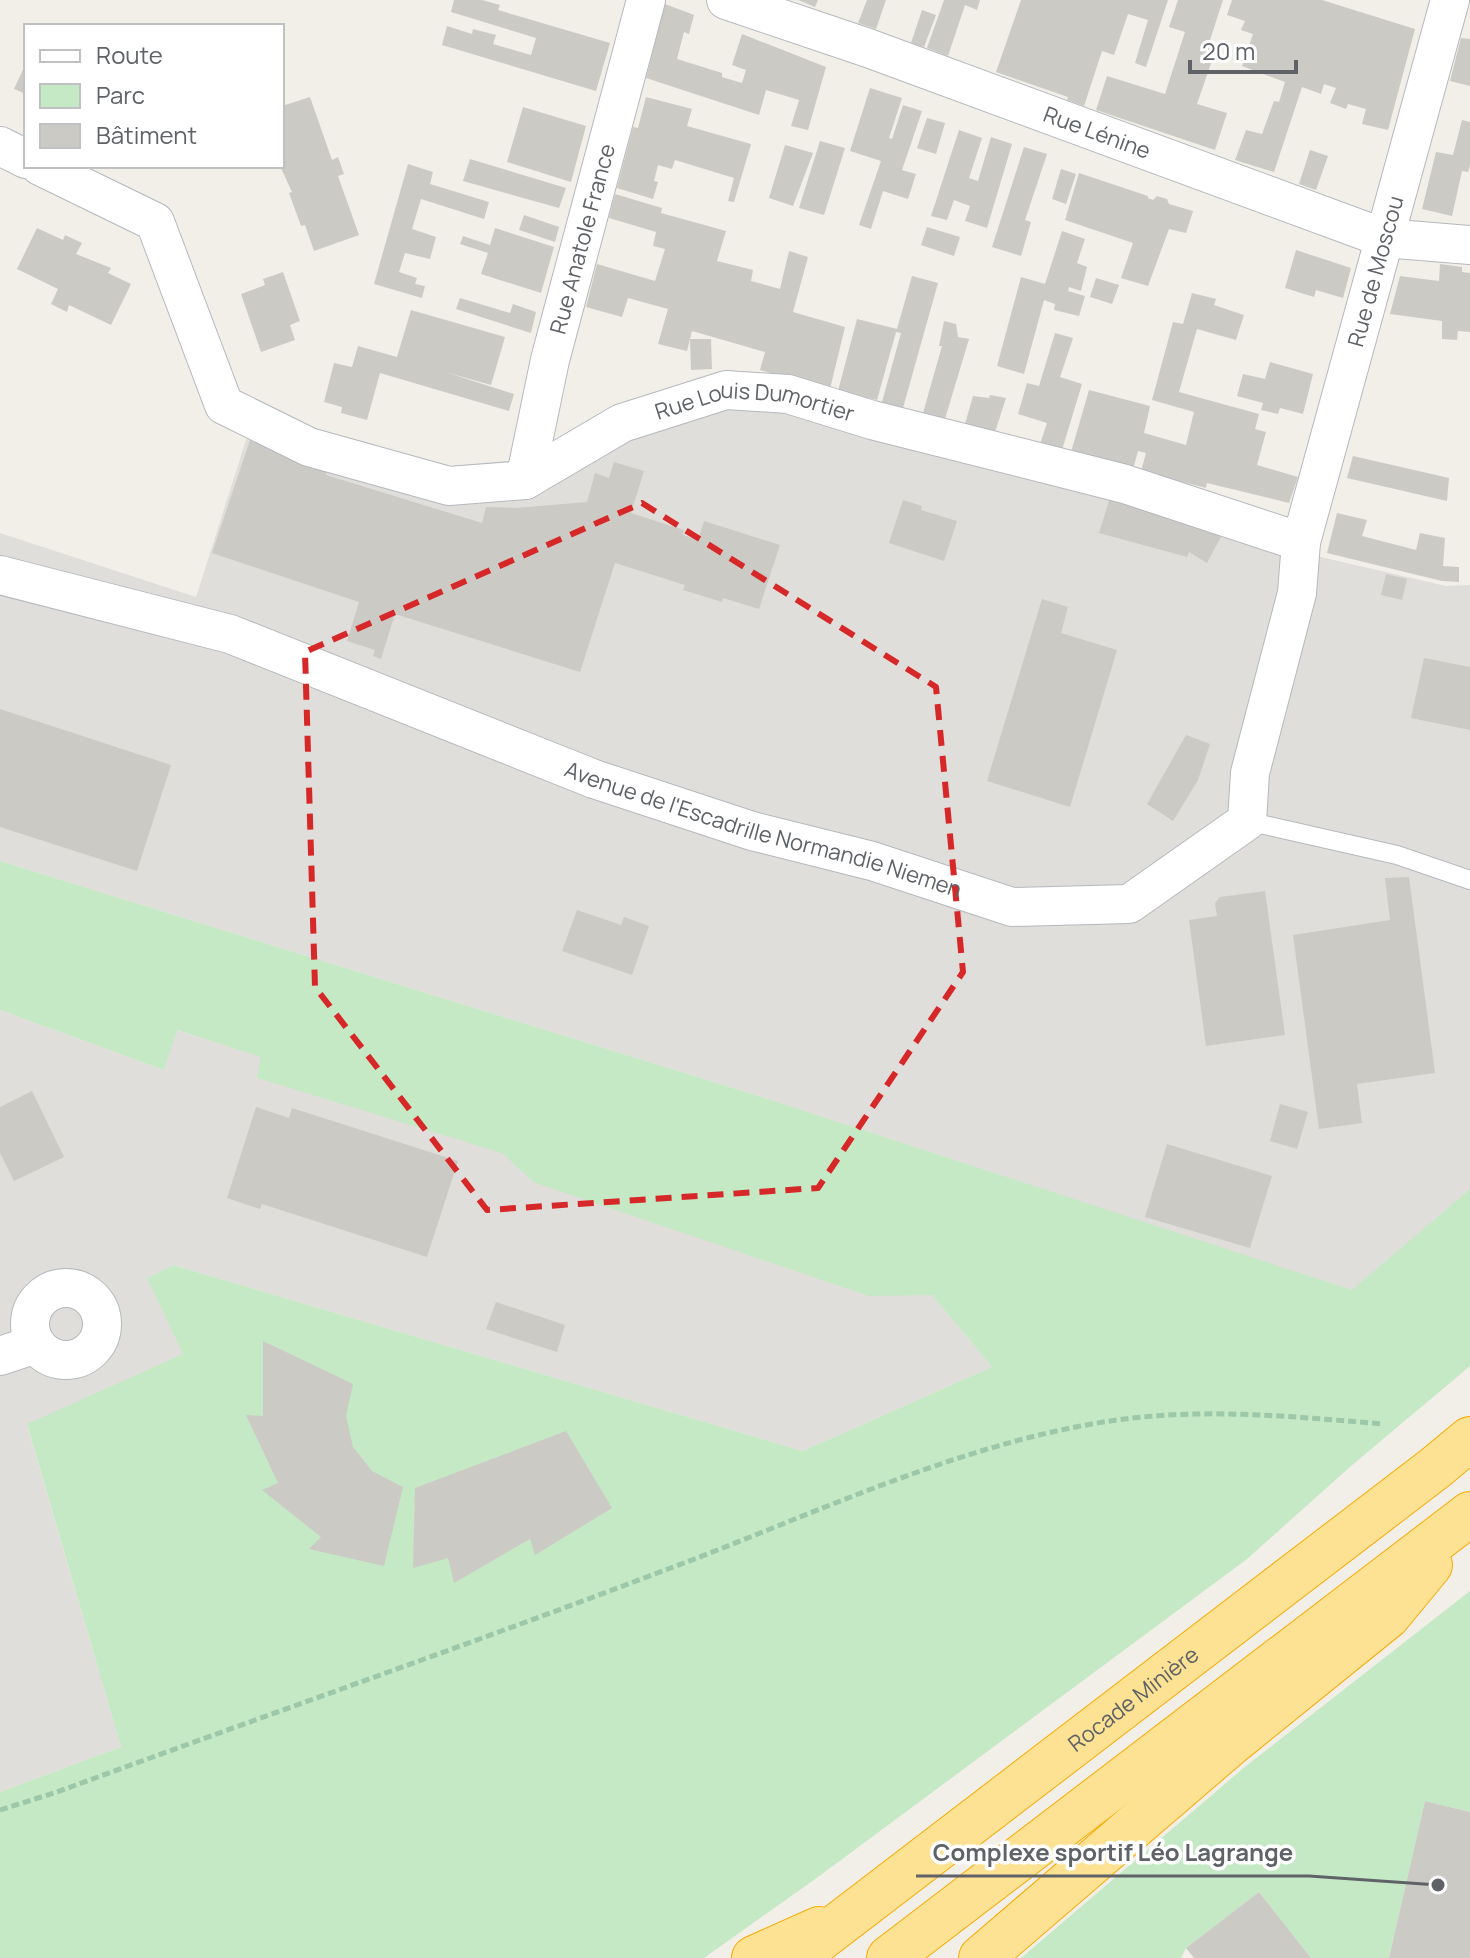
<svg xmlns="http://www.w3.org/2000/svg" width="1470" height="1958" font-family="Manrope,sans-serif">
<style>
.industrial{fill:#e0deda}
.green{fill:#c5e8c5}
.building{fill:#cccac5}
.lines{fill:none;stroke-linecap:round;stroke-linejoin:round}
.lane-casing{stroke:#b5b8bc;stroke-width:20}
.street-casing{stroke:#b5b8bc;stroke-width:40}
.highway-casing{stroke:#f9ab00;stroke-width:46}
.path{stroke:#9cc7a9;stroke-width:5;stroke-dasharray:8 4;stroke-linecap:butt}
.lane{stroke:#fff;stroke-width:18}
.street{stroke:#fff;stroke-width:38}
.highway{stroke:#fde293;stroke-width:44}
.marked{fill:none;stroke:#d62828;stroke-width:6;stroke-dasharray:16 10;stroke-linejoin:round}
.labels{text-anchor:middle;stroke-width:7;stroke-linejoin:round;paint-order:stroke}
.street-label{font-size:22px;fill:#5f6368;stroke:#fff}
.leader{fill:none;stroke:#5f6368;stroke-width:3}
.callout-dot{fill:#5f6368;stroke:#fff;stroke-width:3}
.callout-label{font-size:24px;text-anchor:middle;font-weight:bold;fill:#5f6368;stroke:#fff;stroke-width:7;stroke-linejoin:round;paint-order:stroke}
</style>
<rect width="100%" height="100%" fill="#f1efe8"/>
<g class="industrial">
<path d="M753,403l572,155 121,28 24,-1v604l-118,102 -590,-194 -762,-236v-328l196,64 51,-160 214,64h52l34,-12 104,-64z"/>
<path d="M0,1010l164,60 12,-40 726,229 90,108 -189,84 -630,-186 -26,13 37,76 -157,71 94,322 -121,45z"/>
</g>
<g class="green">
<path d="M0,861l762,236 590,193 118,-101v177l-119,100 -104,93 -429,318 -114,81h-704v-166l121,-45 -94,-323 156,-70 -36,-76 26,-13 630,186 189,-84 -60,-72 -63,1 -336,-114 -31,-29 -245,-75 4,-21 -84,-27 -13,40 -164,-60z"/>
<path d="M1470,1591v221l-45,-11 -36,157h-78l-52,-66 -73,56 -5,10h-160l225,-192z"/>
</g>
<g class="building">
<path d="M454,0h28l18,5 -2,5 112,33 -14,48 -154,-46 5,-19 25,8 1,-5 23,6 -3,9 38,11 5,-17 -85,-26z"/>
<path d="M798,0h20l-3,7z"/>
<path d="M867,0h19l-10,29 -18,-6z"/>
<path d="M944,0h36l-3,10 -12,-5 -17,51 -21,-8z"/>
<path d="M1021,0h147l-22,67 -11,-4 13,-43 -20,-6 -14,41 -12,-4 -18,55 -17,-6 1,-3 -72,-25z"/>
<path d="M1178,0h45l-14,43 8,3 -20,58 30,9 -12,37 -119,-40 11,-34 58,18 20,-62 -16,-5z"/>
<path d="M1232,0h90l93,29 -27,101 -26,-6 4,-15 -18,-5 -2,5 -16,-6 6,-15 -12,-4 -3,10 -19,-7 -28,85 -39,-12 11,-30 16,4 12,-33 5,1 6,-20 -43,-16 11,-32 -12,-4 4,-9 -18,-6z"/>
<path d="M665,4l29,11 -5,19 -5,-2 -7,27 45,14v4l20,6 4,-13 -14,-5 10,-31 84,33 -18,63 -17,-4 8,-26 -33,-10 -7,25 -113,-37z"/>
<path d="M922,10l14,5 -12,32 -13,-4z"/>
<path d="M1461,38l9,1v47l-20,-5z"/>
<path d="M26,63v31l-12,-5z"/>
<path d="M870,88l32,10 -13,40 3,1 11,-34 19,6 -20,59 14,4 -8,25 -25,-8 -12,38 -12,-4 22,-64 -31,-10z"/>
<path d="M310,97l22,63 6,-3 6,17 -6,2 21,59 -45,16 -9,-26 -4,1 -12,-33 3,-1 -12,-26 4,-7 -2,-53z"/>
<path d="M646,97l46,12 -5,17 64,18 -17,58 -6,-1 6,-23 -59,-18 -3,9 -14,-4 -4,16 4,1 -5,17 -36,-11 16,-61 5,1z"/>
<path d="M523,107l63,19 -15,56 -64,-20z"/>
<path d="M927,118l18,5 -9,31 -19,-6z"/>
<path d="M1462,120l8,2v43l-2,7 -6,-1 -10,45 -30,-7 14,-57 17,3z"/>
<path d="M959,130l23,8 -13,40 9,3 13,-44 21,7 -25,84 -22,-7 5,-15 -16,-6 -7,20 -16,-4z"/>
<path d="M820,141l25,7 -21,67 -25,-7z"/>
<path d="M785,145l28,8 -20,53 -24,-8z"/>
<path d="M1024,147l23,7 -22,66 6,2 -10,34 -29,-9z"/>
<path d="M1310,150l18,6 -12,34 -17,-6z"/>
<path d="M470,159l96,29 -7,20 -96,-27z"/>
<path d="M408,164l25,8 -3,12 59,18 -5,17 -63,-20 -9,30 24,8 -6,22 -25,-6 -6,19 18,6 -2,6 10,2 -3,12 -48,-14z"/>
<path d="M1061,169l15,5 -10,30 -14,-5z"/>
<path d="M1079,173l69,23v2l5,2 4,-4 10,3 2,5 24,7 -7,22 -17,-4 -21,57 -27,-8 12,-35 -68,-23z"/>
<path d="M615,194l47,14 -1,5 65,18 -9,30 36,9 -2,11 29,8 9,-38 19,6 -15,55 52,15 -15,62 -70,-19 5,-18 -73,-21 -5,20 -29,-7 10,-35 -40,-11 -6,19 -36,-10 11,-43 58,17 10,-32 -12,-3 3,-14 -47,-14z"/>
<path d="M524,215l35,12 -4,15 -36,-12z"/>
<path d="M927,227l33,10 -6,19 -33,-11z"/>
<path d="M37,228l26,12 2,-5 17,8 -6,11 35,14 -3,5 23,11 -20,41 -42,-20 -2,7 -16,-8 7,-15 -41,-20z"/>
<path d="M495,228l59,19 -13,46 -60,-19 7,-21 -28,-9 3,-8 27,9z"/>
<path d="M1062,231l23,8 -8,24 10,4 -6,24 -12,-4 -1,4 17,5 -6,20 -25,-6 1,-6 -11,-4 -20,74 -27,-8 24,-89 24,7z"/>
<path d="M1296,250l55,18 -8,30 -27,-8 -2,7 -29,-9z"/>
<path d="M1440,264l22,3v5l8,1v59l-12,-1 -1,9 -15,-1v-18l-52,-7 10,-38 39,5z"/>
<path d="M283,272l17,49 -10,4 5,15 -34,12 -20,-58 24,-9 -2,-6z"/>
<path d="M912,276l26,7 -35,125 -21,-6 19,-69 -5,-1 -19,68 -39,-9 19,-72 40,10z"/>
<path d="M1096,278l23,7 -7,19 -22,-7z"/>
<path d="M1192,293l24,6 -2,6 30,10 -8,25 -39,-11 -18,63 80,22 -4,15 11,3 -9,33 41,12 -9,26 -82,-20 -1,5 -65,-17 5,-18 -8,-2 -5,18 -62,-17 18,-62 61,16 -6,27 42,12 8,-33 -42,-12 21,-78 10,2z"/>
<path d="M460,298l50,15 3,-9 23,8 -5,21 -75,-24z"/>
<path d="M411,310l94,27 -14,48 -46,-13 69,22 -5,17 -129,-38 -13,47 -26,-7 1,-6 -18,-5 10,-39 18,4 6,-21 39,11z"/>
<path d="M944,321l12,3 2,13 11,2 -24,80 -22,-6 19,-67h-3z"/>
<path d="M1055,333l18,5 -13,39 22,7 -20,66 -22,-6 7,-21 -29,-9 9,-31 12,3z"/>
<path d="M690,339h21l1,30 -21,1z"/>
<path d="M1270,362l43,12 -10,40 -23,-6 -2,6 -17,-4 2,-7 -26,-7 6,-22 22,5z"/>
<path d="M990,395l16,3 -11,34 -30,-8 8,-28 16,2z"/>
<path d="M250,440l78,28 -2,7 156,48 4,-16 30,1 71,-6 8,-29 14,5 5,-16 30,9 -13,42 53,17 -1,5 15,5 6,-19 76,24 -21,64 -36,-11 -1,4 -39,-12 2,-5 -70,-22 -35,109 -185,-58 -14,45 -8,-3 2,-6 -28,-9 12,-39 -147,-49z"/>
<path d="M1353,456l96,22 -2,23 -100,-23z"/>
<path d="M1110,498l113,35 -16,30 -18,-11 -2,5 -88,-24z"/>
<path d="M903,500l19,6 -1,4 36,11 -13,40 -55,-18z"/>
<path d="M1337,513l30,7 -5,16 54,14 4,-17 25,5 -2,28 16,1v15l-17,-1 -115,-28z"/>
<path d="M1386,574l21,5 -5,21 -21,-5z"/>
<path d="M1042,599l26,8 -7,26 56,17 -47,157 -83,-26z"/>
<path d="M1424,658l46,9v63l-59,-12z"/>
<path d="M0,709l171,56 -34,106 -137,-44z"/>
<path d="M1186,735l24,9 -12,36 -25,41 -26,-17z"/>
<path d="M1409,877l26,196 -78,11 5,39 -43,6 -26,-194 97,-15 -5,-42z"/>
<path d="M1265,891l20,144 -79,11 -17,-126 28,-4 -2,-13 5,-6z"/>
<path d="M577,910l44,15 3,-8 25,9 -17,49 -70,-24z"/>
<path d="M32,1091l32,66 -50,24 -14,-28v-46z"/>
<path d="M1280,1104l28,8 -11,37 -27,-8z"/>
<path d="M256,1107l33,11 3,-10 166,53 -31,96 -165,-53 -2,5 -33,-11z"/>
<path d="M1167,1144l105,32 -22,72 -105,-31z"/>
<path d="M496,1302l69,23 -8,27 -71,-23z"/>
<path d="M263,1341l90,43 -7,32 7,31 19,24 31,16 -19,79 -75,-17 12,-12 -59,-47 16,-7 -32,-68 17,1z"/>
<path d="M566,1431l46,77 -77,47 -5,-16 -76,44 -6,-25 -35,10 2,-80z"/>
<path d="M1425,1801l45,11v146h-81z"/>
<path d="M1259,1892l52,66h-117l-8,-10z"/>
</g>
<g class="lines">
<g class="lane-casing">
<path id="lane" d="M1247,821l150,34 73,25"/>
</g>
<g class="street-casing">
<g id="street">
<path id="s1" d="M726,0l142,48 516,190 86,7"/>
<path d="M0,146l26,13"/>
<path id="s2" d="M40,166l115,56 69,183 85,42 140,39 76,-6 97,-57 104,-33 62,4 84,26 253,64 176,58"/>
<path id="s3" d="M525,480l25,-120 96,-360"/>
<path id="s4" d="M0,575l230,59 364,145 158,52 120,30 140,46 117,-3 118,-83 3,-48 47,-180 4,-51 149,-542"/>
<circle cx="66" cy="1324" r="36"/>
<path d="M0,1356l36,-12"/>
</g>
</g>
<g class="highway-casing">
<g id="highway">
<path d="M754,1958l65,-29"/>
<path id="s5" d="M795,1958l640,-490 35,-29"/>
<path d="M889,1958l581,-444"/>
<path d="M981,1958l250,-215 157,-127 42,-51"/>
</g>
</g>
<path class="path" d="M0,1810l57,-18c204,-75 408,-146 611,-223 145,-54 303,-131 457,-150 85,-11 172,-2 258,5"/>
<use href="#lane" class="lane"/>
<use href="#street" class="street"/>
<use href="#highway" class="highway"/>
</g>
<path class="marked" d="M642,503l294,184 27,285 -145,216 -331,22 -172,-223 -10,-335z"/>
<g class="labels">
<g class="street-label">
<text dy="8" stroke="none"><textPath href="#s1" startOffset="394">Rue Lénine</textPath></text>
<text dy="8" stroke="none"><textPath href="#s3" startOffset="248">Rue Anatole France</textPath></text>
<text dy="8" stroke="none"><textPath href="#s4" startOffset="1894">Rue de Moscou</textPath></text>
<text dy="8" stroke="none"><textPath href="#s2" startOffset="890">Rue Louis Dumortier</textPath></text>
<text dy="8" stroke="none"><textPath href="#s4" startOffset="806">Avenue de l'Escadrille Normandie Niemen</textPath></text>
<text dy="8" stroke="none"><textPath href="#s5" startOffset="426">Rocade Minière</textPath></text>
</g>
</g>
<path class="leader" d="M1438 1885L1309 1876H916"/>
<circle class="callout-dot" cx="1438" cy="1885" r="8"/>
<g class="callout-label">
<text x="1113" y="1861">Complexe sportif Léo Lagrange</text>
</g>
<rect x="24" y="24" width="260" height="144" fill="#ffffff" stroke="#bfc1c3" stroke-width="2"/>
<rect x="40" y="50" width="40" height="12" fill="#ffffff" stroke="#bfc1c3" stroke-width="2"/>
<text x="96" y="64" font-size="24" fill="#5f6368">Route</text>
<rect x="40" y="84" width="40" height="24" fill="#c5e8c5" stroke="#bfc1c3" stroke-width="2"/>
<text x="96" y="104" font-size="24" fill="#5f6368">Parc</text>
<rect x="40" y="124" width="40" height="24" fill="#cccac5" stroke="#bfc1c3" stroke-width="2"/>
<text x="96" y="144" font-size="24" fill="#5f6368">Bâtiment</text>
<path d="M1190 60v12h106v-12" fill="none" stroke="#5f6368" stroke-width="4"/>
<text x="1202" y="60" font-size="24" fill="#5f6368" stroke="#ffffff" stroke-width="6" paint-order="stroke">20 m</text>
</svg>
